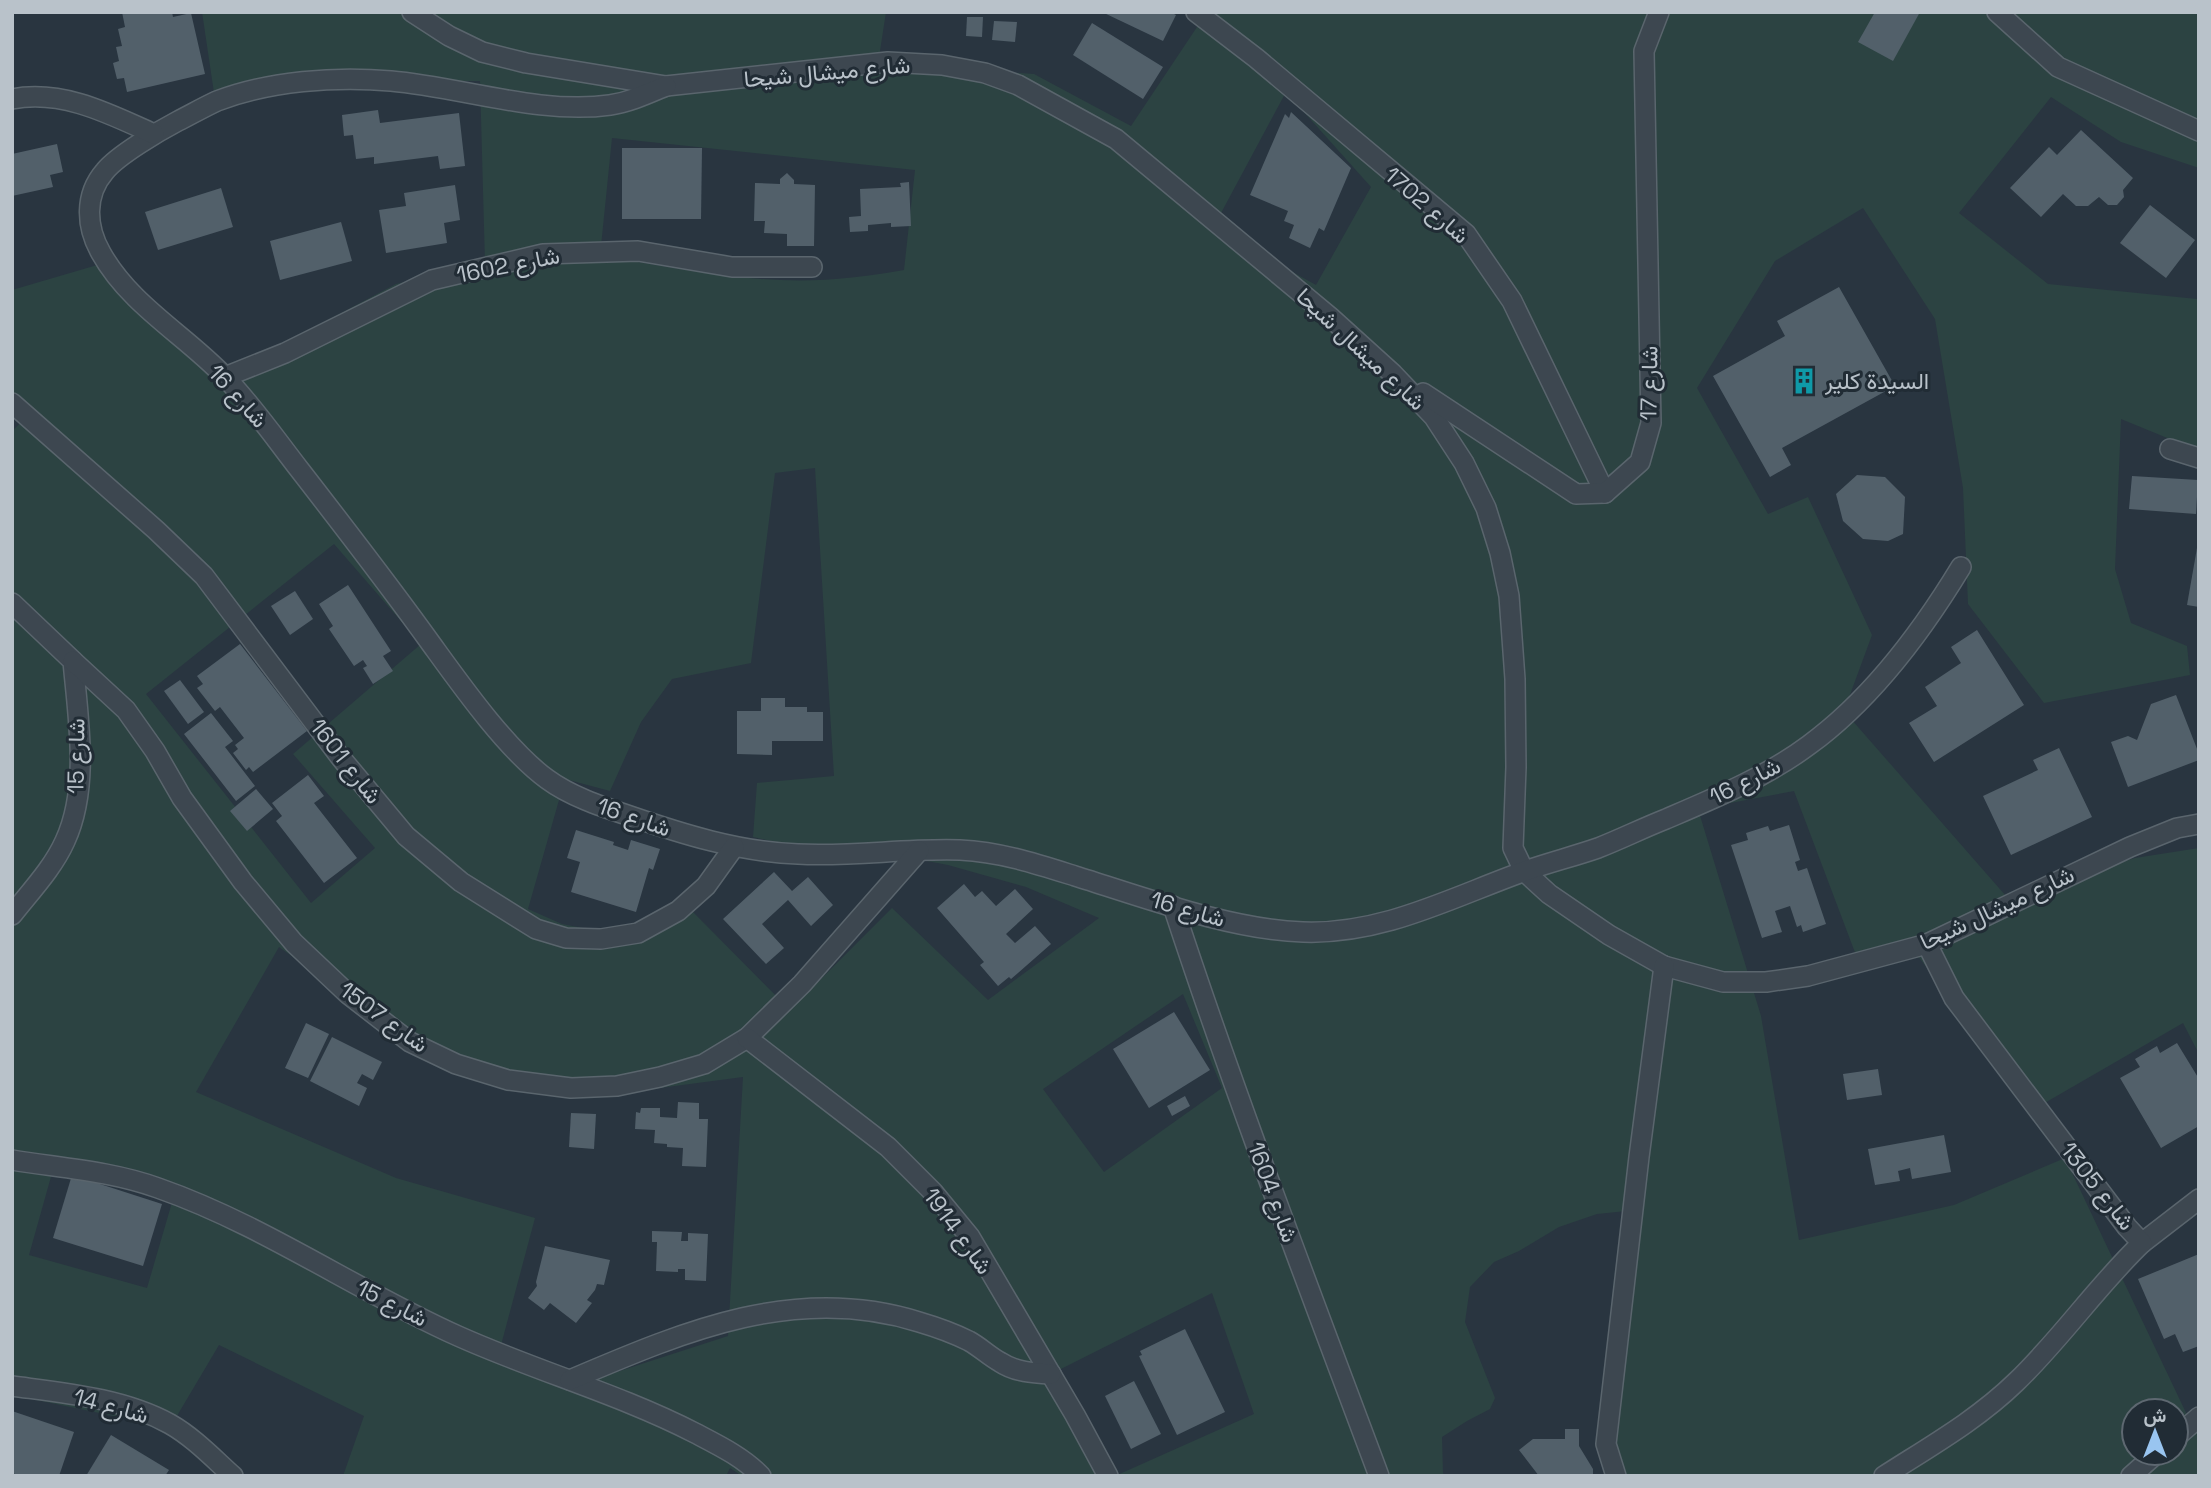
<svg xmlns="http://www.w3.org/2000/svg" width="2211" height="1488" font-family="'Space Grotesk',Vazirmatn,sans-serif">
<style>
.green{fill:#2c4342;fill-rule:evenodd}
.building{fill:#52606a}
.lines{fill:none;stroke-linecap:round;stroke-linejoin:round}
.minor-casing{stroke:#5a656d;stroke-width:22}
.minor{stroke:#3d4750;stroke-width:19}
.labels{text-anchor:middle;stroke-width:6;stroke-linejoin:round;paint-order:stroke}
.street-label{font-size:23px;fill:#b9c2ca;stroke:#212c35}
.poi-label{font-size:23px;fill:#b9c2ca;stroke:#212c35;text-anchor:start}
</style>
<rect width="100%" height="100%" fill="#293540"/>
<path class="green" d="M202,12h684l-8,52 156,10 97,52 76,-114h992v156l-78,-26 -70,-45 -92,116 89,71 149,15 2,-3v155l-78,-32 -6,150 16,54 56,23 3,29 -146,28 -76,-99 -5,-116 -28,-169 -72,-111 -88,53 -78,127 71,126 40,-17 64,138 -28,76 162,185 129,-38 64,-10v206l-16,-31 -147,85 -119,-153 -55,16 -68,-180 -96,18 63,207 38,224 155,-35 111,-47 123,259 11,-5v64h-575l-15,-39 27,-227 -39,4 -38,13 -40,24 -25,11 -24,25 -5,35 30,76 -5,11 -23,12 -25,16 1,36 2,3h-330l139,-62 -42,-121 -171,86 60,97h-359l-12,-8 -4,8h-383l21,-60 -145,-71 -51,86 -54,-15 -102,-21v-964l18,-17 -18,-16v-108l99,-29 103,119 182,-96 89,-21 -5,-182h-68l-146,5 -49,27zM1286,92l85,95 -55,98 -103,-57zM612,138l303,32 -11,100c-41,7 -82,12 -123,10 -61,-2 -121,-15 -181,-24zM815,468l19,308 -77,7 -4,54 46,10 112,11 37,7 78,22 73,31 -111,82 -96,-92 -102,102 -97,-98 -18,8 -77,11 -36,-7 -34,-15 37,-130 45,12 31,-69 31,-43 79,-16 24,-190zM334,544l87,100 -128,110 82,94 -64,55 -165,-209zM279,947l125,89 166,57 59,-1 114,-15 -15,259 -139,45 -89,-32 35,-131 -139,-40 -200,-86zM1183,994l39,94 -118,84 -61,-83zM54,1166l119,33 -26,89 -118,-33zM2134,1411h42v42h-42z"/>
<g class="building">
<path d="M122,12h50l1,5 18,-4 14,61 -78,18 -3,-14 -7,1 -4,-16 6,-2 -3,-14 6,-1 -4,-17 7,-2z"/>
<path d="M1102,12h68l6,3 -13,26z"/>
<path d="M1875,12h45l-27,49 -35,-19z"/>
<path d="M967,17h16l-1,20 -16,-1z"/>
<path d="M994,21l23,1 -2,20 -23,-2z"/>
<path d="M1092,23l71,44 -20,32 -70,-44z"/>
<path d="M378,110l2,13 79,-10 6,53 -25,3 -2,-13 -64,8v-7l-18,2 -3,-24 -9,1 -2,-21z"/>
<path d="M1291,112l60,56 -27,63 -5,-3 -9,20 -21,-10 5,-13 -10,-4 4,-10 -38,-16 35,-81 4,4z"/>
<path d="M2081,130l52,48 -10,12 1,7 -7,8h-9l-9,-8 -11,9h-12l-13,-12 -22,23 -31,-29 39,-41 8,8z"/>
<path d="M57,144l6,28 -13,3 3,12 -41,9v-42z"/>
<path d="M622,148h80l-1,71h-79z"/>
<path d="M787,173l7,7v4l21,1 -1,61h-27v-12l-23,-1 1,-12h-11l1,-38 25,1v-5z"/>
<path d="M909,182l2,44 -20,1v-4l-23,2v6l-18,1 -1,-15 12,-1 -1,-27 41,-2 -1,-4z"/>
<path d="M455,185l5,35 -16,3 3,20 -61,10 -7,-43 27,-4 -2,-13z"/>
<path d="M221,188l12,39 -75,23 -13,-38z"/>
<path d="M2150,205l45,35 -29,38 -46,-35z"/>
<path d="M341,222l11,39 -72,19 -10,-39z"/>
<path d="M1839,287l56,99 -113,62 9,17 -21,12 -57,-101 72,-40 -8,-15z"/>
<path d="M1857,475l28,2 20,20 -2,37 -15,7 -25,-2 -20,-18 -7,-27z"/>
<path d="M2132,476l66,4 -2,34 -67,-5z"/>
<path d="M2197,548h2v59l-12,-2z"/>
<path d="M348,585l43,66 -8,5 10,15 -20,13 -10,-16 4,-2 -4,-6 -9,6 -25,-37 4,-3 -14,-22z"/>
<path d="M295,591l18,28 -23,16 -19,-29z"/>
<path d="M1977,630l47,75 -90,57 -25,-39 28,-17 -12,-19 36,-24 -10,-16z"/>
<path d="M240,644l67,87 -54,41 -4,-5 -3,3 -13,-17 5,-4 -3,-4 9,-7 -24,-31 -5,4 -18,-23 6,-4 -6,-8z"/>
<path d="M180,680l24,32 -16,12 -24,-33z"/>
<path d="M2176,695l23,59v6l-71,27 -17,-45 17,-6 9,4 14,-36z"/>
<path d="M761,698h24v9h22v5h16v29h-51v14l-35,-1v-43h24z"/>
<path d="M211,713l22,28 -8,6 30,39 -19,15 -52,-67z"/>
<path d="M2059,748l33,69 -81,38 -28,-59 55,-26 -5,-10z"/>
<path d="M308,775l16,21 -10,7 43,55 -33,25 -48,-62 6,-5 -10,-13z"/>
<path d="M256,789l17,20 -26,22 -17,-20z"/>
<path d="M1789,825l11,35 -5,2 3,9 9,-3 19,56 -23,8 -2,-7 -4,2 -7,-21 -15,5 7,21 -20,6 -31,-93 17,-5 -2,-7 22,-7 2,5z"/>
<path d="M576,830l38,12 -1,3 15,5 3,-10 29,9 -7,21 -4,-2 -13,44 -65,-20 9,-30 -13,-4z"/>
<path d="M774,872l18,19 16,-14 25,28 -22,21 -23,-26 -26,24 22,24 -18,16 -43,-45z"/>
<path d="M964,884l11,13 7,-6 14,15 19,-17 18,20 -27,25 9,9 20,-17 16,18 -40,35 -2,-2 -11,9 -18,-21 4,-3 -47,-54z"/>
<path d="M1174,1012l36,58 -61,38 -36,-59z"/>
<path d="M306,1023l23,11 -21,44 -23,-10z"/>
<path d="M332,1037l50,25 -9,18 -11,-6 -5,9 10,5 -8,18 -49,-25z"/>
<path d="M2177,1043l22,36v47l-38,22 -41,-70 20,-11 -5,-8 22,-13 3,7z"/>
<path d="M1878,1069l4,26 -35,5 -4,-26z"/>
<path d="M1185,1096l5,10 -18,10 -5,-10z"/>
<path d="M678,1102l21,1v16h9l-2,48 -24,-1 1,-18 -16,-1v-3l-13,-1 1,-13 -20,-1 1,-17 4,1 1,-5h19v9l17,1z"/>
<path d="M571,1113l25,1 -2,35 -25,-2z"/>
<path d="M1944,1135l7,37 -39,7 -2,-11 -12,3 2,10 -25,4 -7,-36z"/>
<path d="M72,1175l90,29 -19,62 -90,-28z"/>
<path d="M652,1231l30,1 -1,9h7v-8l20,1 -2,47 -21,-1v-11h-7v3l-22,-1 1,-29h-5z"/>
<path d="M545,1246l65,14 -6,25 -7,-1 -2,6 -8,10 5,3 -16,20 -26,-20 -6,7 -16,-12 9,-12 -1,-4z"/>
<path d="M2199,1254v92l-16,6 -8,-18 -11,5 -26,-60z"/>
<path d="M1185,1329l40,83 -48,23 -38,-79 3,-1 -2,-4z"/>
<path d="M1134,1381l27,53 -30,15 -26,-53z"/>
<path d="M12,1411l62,21 -15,44h-38l-9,-3z"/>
<path d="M1565,1429h14v17l14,23v7h-54l-20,-26 14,-11h32z"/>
<path d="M111,1435l58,35 -4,6h-79z"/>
</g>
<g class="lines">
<g class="minor-casing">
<g id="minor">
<path d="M412,12l37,24 33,16 44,11 140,23 222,-24 54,3 43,8 33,12 98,54 214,178 63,57 41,43 30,46 22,45 14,45 9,43 6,83 1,88 -3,81 11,23 25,23 60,41 55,31 59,16h43l42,-6 119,-32 203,-97 47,-19 22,-4"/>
<path d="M1196,12l60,46 210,176 46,67 93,192"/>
<path d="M1997,12l61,55 141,64"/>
<path d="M666,86c-19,8 -36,16 -56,19 -70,10 -149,-18 -219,-24 -56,-5 -121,0 -174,20 -13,6 -27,14 -39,20 -19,10 -60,34 -73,50 -21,24 -19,56 -4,82 29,52 84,82 124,124 27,28 50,61 74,92 45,58 90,116 133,176 29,40 75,105 115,134 23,17 53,27 80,36 55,19 112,37 171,39 54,3 108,-6 162,-4 41,2 77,14 115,26 68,21 156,54 228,56 81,3 151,-36 225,-62 23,-8 47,-14 70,-22 23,-9 45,-20 68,-29 49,-21 100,-42 143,-74 63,-46 112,-112 152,-178"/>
<path d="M12,99c50,-10 98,15 142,35"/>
<path d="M225,377l60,-24 147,-73 111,-26 95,-3 94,16h80"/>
<path d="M1423,393l153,101 29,-1 35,-31 11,-39 -7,-372 15,-39"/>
<path d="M12,403l144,127 48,46 137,182 65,78 55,46 75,47 30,9 35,1 37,-6 40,-22 28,-25 28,-39"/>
<path d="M2170,449l29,9"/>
<path d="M12,603l61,58c5,57 17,126 -8,180 -12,27 -35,51 -53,74"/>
<path d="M73,661l53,49 29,41 27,47 61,84 51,61 54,51 62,48 46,22 52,16 63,8 46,-2 43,-9 44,-13 43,-26 55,-54 117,-133"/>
<path d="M1173,906c63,192 135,380 206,570"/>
<path d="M747,1038l141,109 45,45 37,45 105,178 33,61"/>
<path d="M12,1160c49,8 99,11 146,28 106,37 199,103 300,148 78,35 161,58 237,97 23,12 48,24 66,43"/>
<path d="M2142,1243l57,-44"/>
<path d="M570,1380c113,-48 225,-97 349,-58 17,5 34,11 50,19 11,6 20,15 31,21 15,10 33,11 51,12"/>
<path d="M12,1386c52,7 111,12 158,38 23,13 43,34 63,52"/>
<path d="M2176,1437l23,-20"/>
<path d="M1616,1476l-10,-32 33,-287 25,-191"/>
<path d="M1884,1476c45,-29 93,-56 132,-94 45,-43 81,-96 126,-139l-15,-16 -173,-229 -27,-54"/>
<path d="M2131,1476l26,-23"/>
</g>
</g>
<use href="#minor" class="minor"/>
</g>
<defs>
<g id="building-bare" transform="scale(2.1)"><path d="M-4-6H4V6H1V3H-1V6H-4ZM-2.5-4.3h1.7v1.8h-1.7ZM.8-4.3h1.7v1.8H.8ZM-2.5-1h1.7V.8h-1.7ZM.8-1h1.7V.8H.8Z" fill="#0f9aa8" stroke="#212c35" stroke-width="2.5" paint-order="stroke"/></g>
</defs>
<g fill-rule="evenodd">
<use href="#building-bare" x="1804" y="381"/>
</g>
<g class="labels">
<g class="street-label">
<text transform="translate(827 72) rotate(-5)" y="8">شارع ميشال شيحا</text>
<text transform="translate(1427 205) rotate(41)" y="8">شارع 1702</text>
<text transform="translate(508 265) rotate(-11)" y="8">شارع 1602</text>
<text transform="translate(1361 349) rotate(43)" y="8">شارع ميشال شيحا</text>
<text transform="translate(1649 383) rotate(-89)" y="8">شارع 17</text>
<text transform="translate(238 396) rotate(48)" y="8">شارع 16</text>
<text transform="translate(76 756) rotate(-89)" y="8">شارع 15</text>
<text transform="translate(346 761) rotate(52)" y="8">شارع 1601</text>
<text transform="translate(1745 781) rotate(-27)" y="8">شارع 16</text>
<text transform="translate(634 817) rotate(19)" y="8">شارع 16</text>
<text transform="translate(1997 908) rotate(-25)" y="8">شارع ميشال شيحا</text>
<text transform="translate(1188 909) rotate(16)" y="8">شارع 16</text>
<text transform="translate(384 1017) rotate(36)" y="8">شارع 1507</text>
<text transform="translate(2098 1186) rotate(52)" y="8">شارع 1305</text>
<text transform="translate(1273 1192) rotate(70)" y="8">شارع 1604</text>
<text transform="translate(958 1231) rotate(54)" y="8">شارع 1914</text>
<text transform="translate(392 1303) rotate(27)" y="8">شارع 15</text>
<text transform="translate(111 1406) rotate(15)" y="8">شارع 14</text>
</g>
<g class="poi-label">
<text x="1825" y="389">السيدة كلير</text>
</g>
</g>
<rect width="2211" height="1488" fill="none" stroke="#b9c2ca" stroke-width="28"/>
<g transform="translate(2155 1432)"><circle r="33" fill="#212c35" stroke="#5e6871" stroke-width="2"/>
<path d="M0-5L12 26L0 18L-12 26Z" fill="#99c5f0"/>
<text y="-10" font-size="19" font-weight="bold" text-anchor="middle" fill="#b9c2ca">ش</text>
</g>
</svg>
